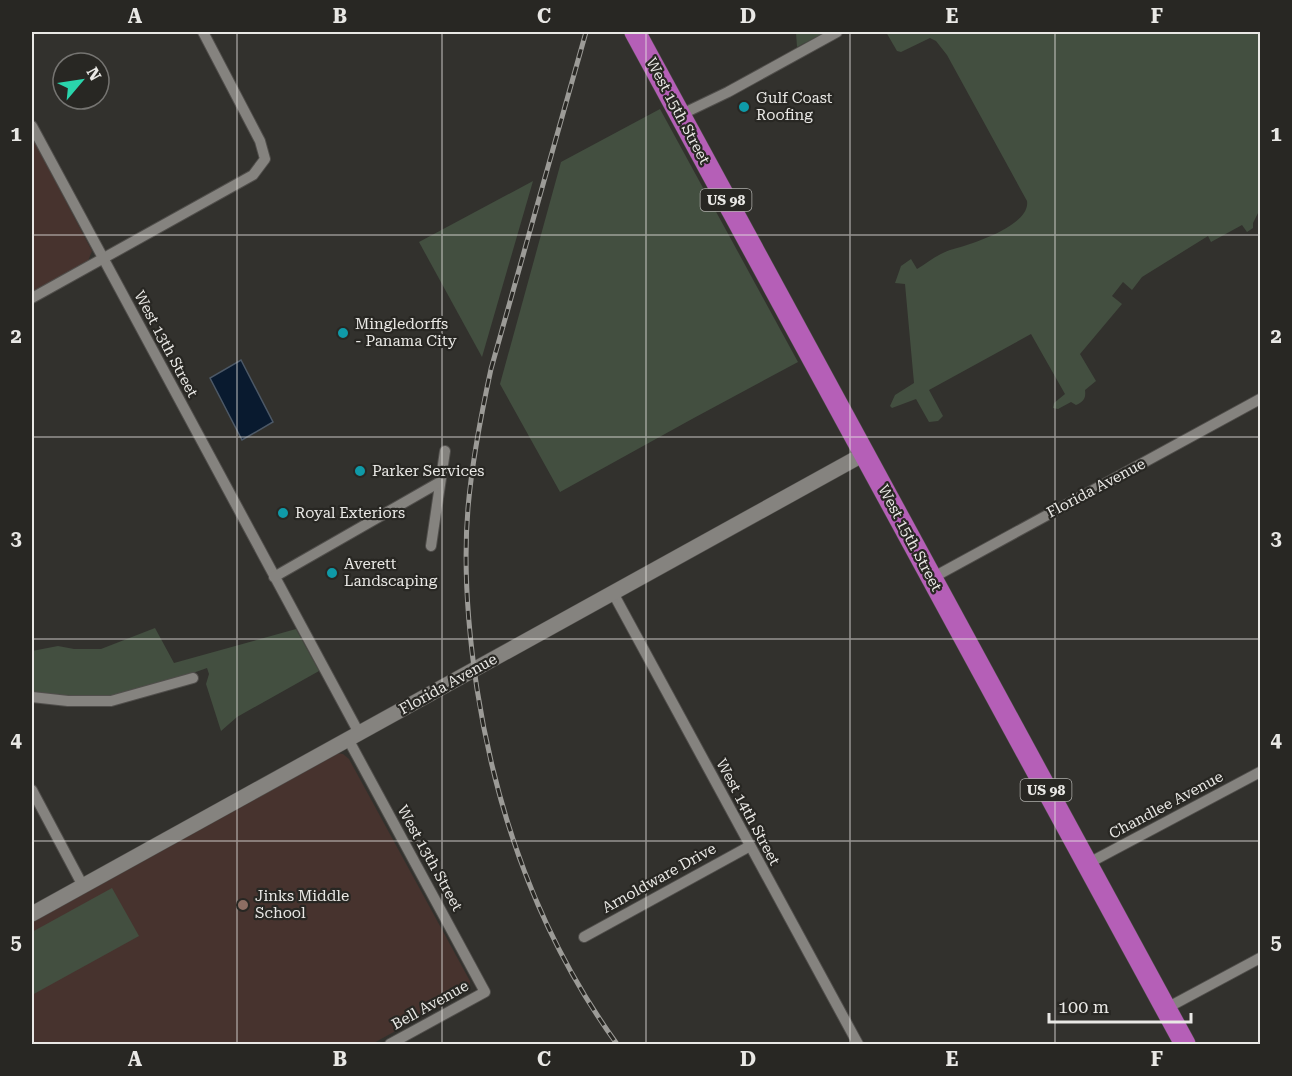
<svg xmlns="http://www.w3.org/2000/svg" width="1292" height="1076" font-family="'Roboto Serif',serif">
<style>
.education{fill:#47332e}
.green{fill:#434f40}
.water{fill:#091a2f;stroke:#4c5866;stroke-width:1.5}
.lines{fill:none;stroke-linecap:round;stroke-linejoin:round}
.street-casing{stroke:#504e4b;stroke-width:12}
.secondary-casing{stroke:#504e4b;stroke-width:16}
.highway-casing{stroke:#504e4b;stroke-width:22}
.street{stroke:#85837f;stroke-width:10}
.secondary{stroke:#85837f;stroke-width:15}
.highway{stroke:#b55fb7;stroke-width:21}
.rail-casing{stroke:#9c9b97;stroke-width:5}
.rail{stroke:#282723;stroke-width:3;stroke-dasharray:9;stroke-linecap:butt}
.grid{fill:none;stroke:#e9e8e5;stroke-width:1.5;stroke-opacity:0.55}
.culture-dot{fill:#0f9aa8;stroke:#282723;stroke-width:2}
.education-dot{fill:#8d6e63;stroke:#282723;stroke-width:2}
.labels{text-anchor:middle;stroke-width:4.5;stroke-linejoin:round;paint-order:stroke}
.shield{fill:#282723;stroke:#afaeab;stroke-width:1.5}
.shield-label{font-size:14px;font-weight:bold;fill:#e9e8e5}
.poi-label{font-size:15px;fill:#e9e8e5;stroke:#282723;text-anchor:start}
.street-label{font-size:15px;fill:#e9e8e5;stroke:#282723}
.neatline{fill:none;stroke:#e9e8e5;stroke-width:2}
.grid-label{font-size:20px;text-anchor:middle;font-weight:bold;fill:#e9e8e5}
</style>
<rect width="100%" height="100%" fill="#32312d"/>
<g class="education">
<path d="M32,137l60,114 -4,10 -56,31z"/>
<path d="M336,753l7,1 6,5 121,222v7l-2,3 -96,53h-340v-124z"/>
</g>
<g class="green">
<path d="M796,32h30l-29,15z"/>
<path d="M886,32h374v177l-7,14v5l-6,4 -5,-7 -31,17 -3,-6 -66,41 -10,13 -9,-8 -11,14 10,8 -42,50 16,27 -11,9c1,8 -1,11 -9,15l-5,-3 -13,7 -5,-1 1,-5 11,-9 -34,-60 -102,56 14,26 -5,5 -9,1 -13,-23 -24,9 -2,-2 5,-11 19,-12 -9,-99 -10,-1 6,-17 10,-7 6,10c10,-6 21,-15 33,-19 19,-5 81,-24 77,-49l-80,-146 -11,-14 -6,-3 -29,14 -4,-1z"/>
<path d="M660,109l138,253 -106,57 -132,73 -60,-108 61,-222z"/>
<path d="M533,181l-51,176 -63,-115z"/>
<path d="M155,628l19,35 122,-34 23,42 -82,46 -16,14 -15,-47 3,-10 -2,-6c-28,10 -57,23 -86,27 -29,5 -60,1 -89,-2v-42l26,-5 16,3h27z"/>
<path d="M112,888l27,48 -107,59v-63z"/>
</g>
<path class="water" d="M241,360l32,62 -31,18 -32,-62z"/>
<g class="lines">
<g class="street-casing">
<g id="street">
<path d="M680,115l48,-23 109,-60"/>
<path d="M32,126l327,607"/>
<path d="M32,298l221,-123 12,-16 -5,-18 -57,-109"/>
<path d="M431,546l14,-95"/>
<path d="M274,577l166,-95"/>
<path d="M932,578l328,-179"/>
<path d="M613,593l245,451"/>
<path d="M32,697l36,4h43l82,-23"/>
<path d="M348,739l137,253 -95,52"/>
<path d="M32,790l51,96"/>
<path d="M1087,864l173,-92"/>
<path d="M584,937l166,-91"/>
<path d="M1165,1009l95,-51"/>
</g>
</g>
<g class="secondary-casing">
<path id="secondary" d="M32,914l832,-460"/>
</g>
<g class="highway-casing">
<path id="highway" d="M635,32l550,1012"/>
</g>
<use href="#street" class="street"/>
<use href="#secondary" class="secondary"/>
<use href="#highway" class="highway"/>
<g class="rail-casing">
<path id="rail" d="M586,32l-95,337c-10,46 -19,92 -23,139 -5,60 0,121 9,181 20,128 64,250 140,355"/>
</g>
<use href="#rail" class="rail"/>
</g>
<path class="grid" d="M237,32v1012M442,32v1012M646,32v1012M850,32v1012M1055,32v1012M32,235h1228M32,437h1228M32,639h1228M32,841h1228"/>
<g class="culture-dot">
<circle cx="744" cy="107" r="6"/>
<circle cx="343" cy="333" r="6"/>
<circle cx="360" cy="471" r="6"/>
<circle cx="283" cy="513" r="6"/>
<circle cx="332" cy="573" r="6"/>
</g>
<circle class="education-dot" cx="243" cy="905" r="6"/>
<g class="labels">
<g class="shield">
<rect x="700.5" y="189" width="51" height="22" rx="4.5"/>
<rect x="1020.5" y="779" width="51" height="22" rx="4.5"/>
</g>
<g class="shield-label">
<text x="726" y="205">US 98</text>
<text x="1046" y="795">US 98</text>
</g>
<g class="poi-label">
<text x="756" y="103">Gulf Coast<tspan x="756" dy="17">Roofing</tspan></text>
<text x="355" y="329">Mingledorffs<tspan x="355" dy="17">- Panama City</tspan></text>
<text x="372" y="476">Parker Services</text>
<text x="295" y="518">Royal Exteriors</text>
<text x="344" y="569">Averett<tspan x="344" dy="17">Landscaping</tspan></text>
<text x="255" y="901">Jinks Middle<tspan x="255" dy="17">School</tspan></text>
</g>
<g class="street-label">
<text transform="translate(678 111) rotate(62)" y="5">West 15th Street</text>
<text transform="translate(166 344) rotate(62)" y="5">West 13th Street</text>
<text transform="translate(1096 488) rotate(-28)" y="5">Florida Avenue</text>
<text transform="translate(910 538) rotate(62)" y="5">West 15th Street</text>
<text transform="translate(448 684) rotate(-29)" y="5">Florida Avenue</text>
<text transform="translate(1166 805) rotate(-28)" y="5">Chandlee Avenue</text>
<text transform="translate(748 812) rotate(62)" y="5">West 14th Street</text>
<text transform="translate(430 858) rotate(61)" y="5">West 13th Street</text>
<text transform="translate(659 878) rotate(-29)" y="5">Arnoldware Drive</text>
<text transform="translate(430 1005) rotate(-29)" y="5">Bell Avenue</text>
</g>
</g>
<rect width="1292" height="1076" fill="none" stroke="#282723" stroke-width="66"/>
<g transform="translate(81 81) rotate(61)"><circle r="28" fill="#282723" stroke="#757471" stroke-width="1.5"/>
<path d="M0-4.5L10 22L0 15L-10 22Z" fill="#2ad5ac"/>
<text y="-9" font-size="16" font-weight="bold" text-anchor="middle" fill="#e9e8e5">N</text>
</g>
<path d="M1049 1013v9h142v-9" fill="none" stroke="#e9e8e5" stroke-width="3"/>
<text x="1058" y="1013" font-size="18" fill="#e9e8e5" stroke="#282723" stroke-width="4.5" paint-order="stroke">100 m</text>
<rect x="33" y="33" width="1226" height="1010" class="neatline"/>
<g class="grid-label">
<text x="135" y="23">A</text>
<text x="340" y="23">B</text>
<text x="544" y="23">C</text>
<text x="748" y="23">D</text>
<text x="952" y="23">E</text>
<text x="1157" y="23">F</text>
<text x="16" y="141">1</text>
<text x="1276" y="141">1</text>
<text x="16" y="343">2</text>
<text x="1276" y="343">2</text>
<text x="16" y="545">3</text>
<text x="1276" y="545">3</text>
<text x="16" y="747">4</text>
<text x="1276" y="747">4</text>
<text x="16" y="949">5</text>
<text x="1276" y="949">5</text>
<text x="135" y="1066">A</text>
<text x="340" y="1066">B</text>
<text x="544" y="1066">C</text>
<text x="748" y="1066">D</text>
<text x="952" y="1066">E</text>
<text x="1157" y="1066">F</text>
</g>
</svg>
